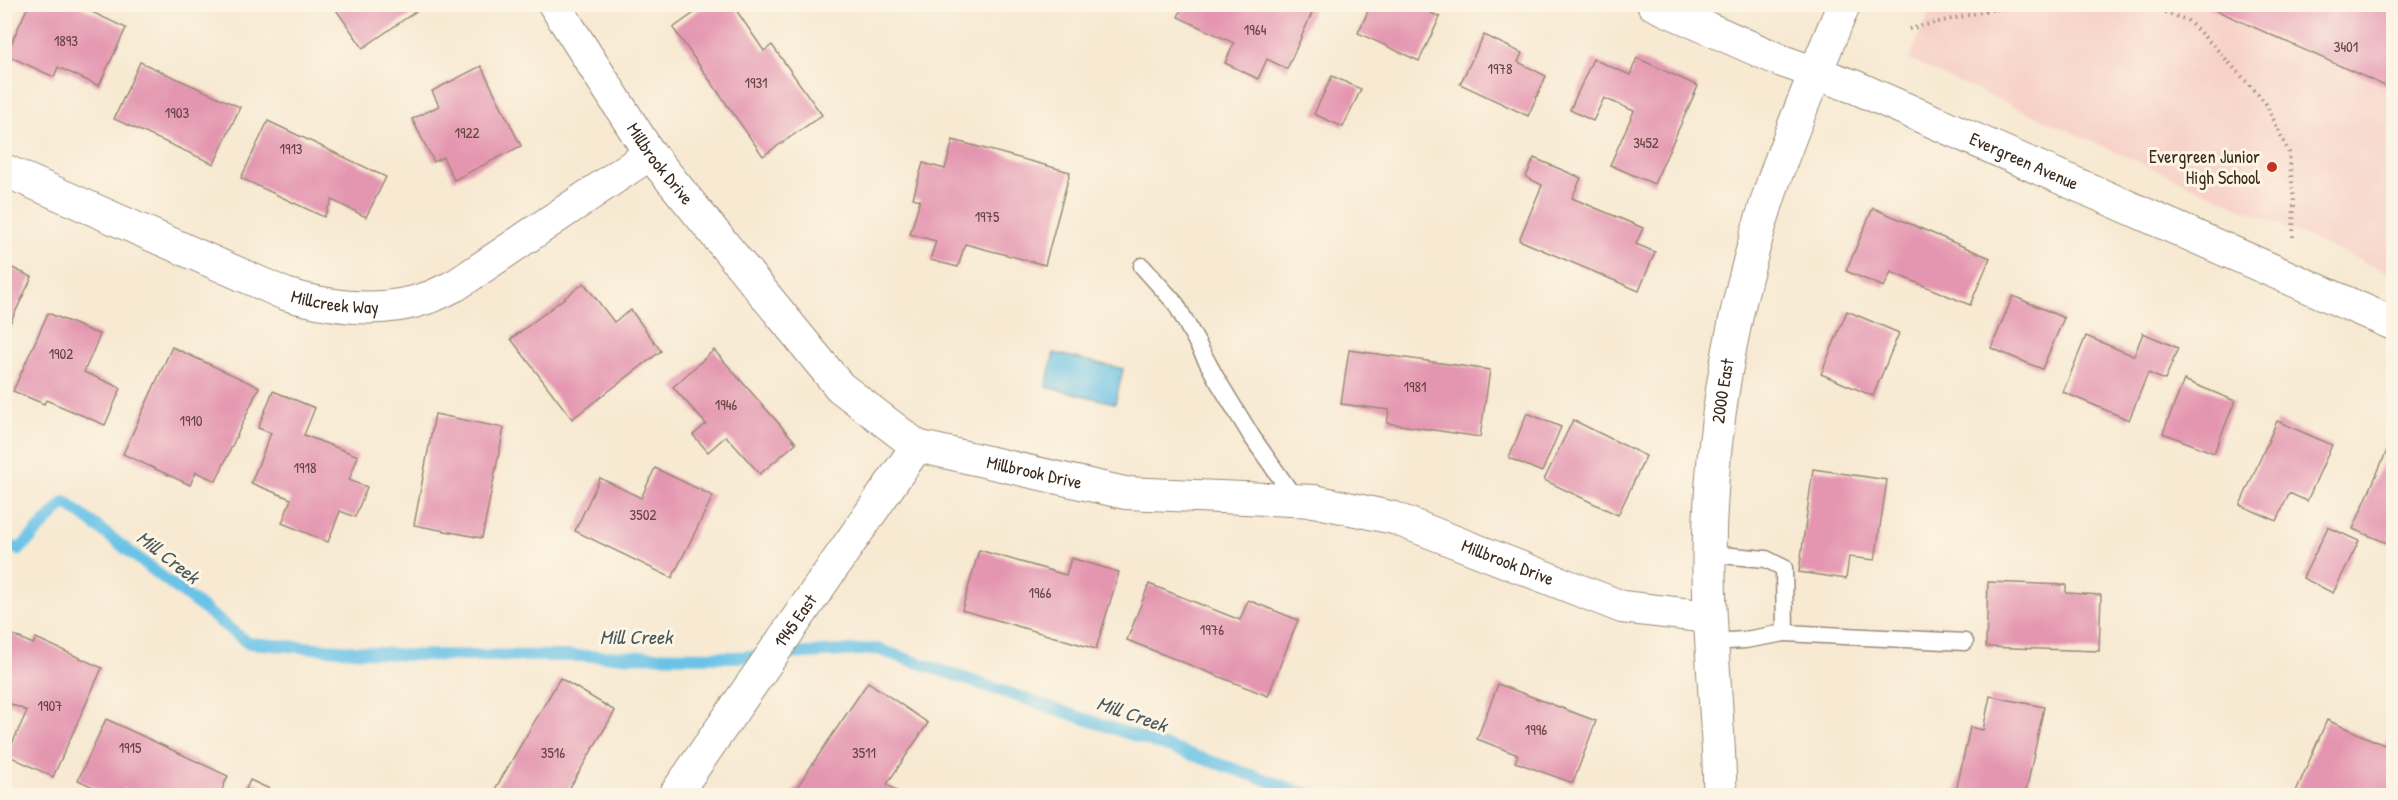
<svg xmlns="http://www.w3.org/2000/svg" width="2398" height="800" font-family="'Patrick Hand',sans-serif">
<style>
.built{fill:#f7d1c8}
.water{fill:#6ac3e7;stroke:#527682;stroke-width:1.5}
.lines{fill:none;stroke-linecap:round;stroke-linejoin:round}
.stream{stroke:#6ac3e7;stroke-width:12}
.building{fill:#e496b0}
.service-casing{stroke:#998a78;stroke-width:19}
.minor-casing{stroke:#998a78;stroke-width:34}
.tertiary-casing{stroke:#998a78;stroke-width:35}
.path{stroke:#998a78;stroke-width:4;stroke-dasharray:1.5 4.5;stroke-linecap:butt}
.service{stroke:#fff;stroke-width:16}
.minor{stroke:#fff;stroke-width:32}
.tertiary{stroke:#fff;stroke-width:33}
.poi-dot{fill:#c8321e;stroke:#fcf5e5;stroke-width:2}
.labels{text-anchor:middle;stroke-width:6;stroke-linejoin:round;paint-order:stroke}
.number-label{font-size:15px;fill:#654542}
.poi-label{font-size:18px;fill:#3b2a1e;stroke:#fcf5e5;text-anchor:end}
.street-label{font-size:18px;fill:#3b2a1e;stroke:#fcf5e5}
.water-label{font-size:20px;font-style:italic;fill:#49585a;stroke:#fcf5e5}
</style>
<rect width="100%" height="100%" fill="#fcf5e5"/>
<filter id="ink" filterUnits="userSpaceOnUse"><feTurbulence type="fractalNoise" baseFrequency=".0167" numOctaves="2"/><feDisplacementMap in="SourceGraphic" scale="12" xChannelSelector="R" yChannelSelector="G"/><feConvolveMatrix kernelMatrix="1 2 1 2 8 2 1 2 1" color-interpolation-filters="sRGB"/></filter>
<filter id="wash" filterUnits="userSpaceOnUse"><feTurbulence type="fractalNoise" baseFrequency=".008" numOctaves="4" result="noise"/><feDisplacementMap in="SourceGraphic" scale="24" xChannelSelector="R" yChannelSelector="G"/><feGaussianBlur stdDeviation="1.35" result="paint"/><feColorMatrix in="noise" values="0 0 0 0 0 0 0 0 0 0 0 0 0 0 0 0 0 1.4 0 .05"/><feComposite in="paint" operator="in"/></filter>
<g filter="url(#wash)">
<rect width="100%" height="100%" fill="#f7e9d2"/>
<path class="built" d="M1933,5h460v270l-484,-215z"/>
<path class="water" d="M1054,353l69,16 -8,34 -69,-16z"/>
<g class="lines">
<path class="stream" d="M4,542l15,8 46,-48 183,141 158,12 329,2 142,-8 437,147"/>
</g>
<g id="blocks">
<g class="building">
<path d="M29,4h46l51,24 -27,58 -41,-19 -4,10 -48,-22z"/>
<path d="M332,4h89l1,3 -59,41z"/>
<path d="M707,4h25l32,47 8,-6 50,70 -59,41 -90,-128z"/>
<path d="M1184,4h132l-29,65 -20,-10 -9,20 -33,-16 9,-20 -56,-26z"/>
<path d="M2202,4h192v86z"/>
<path d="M1371,5h43l26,12 -21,44 -61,-28z"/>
<path d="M1484,35l38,18 -4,9 28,14 -18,40 -68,-32z"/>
<path d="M1637,58l61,28 -44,98 -44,-19 24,-54 -30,-13 -11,23 -23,-11 23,-51 37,16z"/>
<path d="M140,62l100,45 -26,57 -100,-45z"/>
<path d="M481,66l40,80 -67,34 -11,-23 -9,5 -22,-43 27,-13 -7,-15z"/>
<path d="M1332,76l29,13 -18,38 -29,-13z"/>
<path d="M268,121l118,56 -20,40 -34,-17 -8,17 -83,-39z"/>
<path d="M953,140l117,32 -25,93 -80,-21 -7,23 -28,-7 6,-19 -26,-7 10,-34 -7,-2 10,-35 22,6z"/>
<path d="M1534,158l47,20 -9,20 71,30 -7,16 19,8 -16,39 -120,-51 23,-55 -16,-8z"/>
<path d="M1873,208l117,50 -20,47 -79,-33 -7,15 -38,-16z"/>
<path d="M4,264l28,13 -28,59z"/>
<path d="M584,283l30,39 17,-12 30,41 -89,68 -61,-80z"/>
<path d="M2013,296l51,22 -22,51 -51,-21z"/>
<path d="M1847,311l52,22 -26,63 -52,-22z"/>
<path d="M48,313l52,22 -16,37 37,16 -16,37 -59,-25 -2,4 -31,-13z"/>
<path d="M2143,333l35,15 -13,32 -17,-7 -19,47 -66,-28 23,-56 48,20z"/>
<path d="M172,347l87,40 -43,94 -20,-9 -6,13 -67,-31z"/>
<path d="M714,350l82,93 -36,31 -34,-38 -18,16 -15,-17 13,-11 -33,-37z"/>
<path d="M1349,350l141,20 -10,67 -93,-14 2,-13 -48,-6z"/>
<path d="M2184,380l51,21 -21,52 -51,-20z"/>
<path d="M273,391l42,17 -11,27 54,21 -9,24 18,7 -12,30 -15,-6 -12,31 -46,-19 9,-24 -40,-16 20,-50 -13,-5z"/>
<path d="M1527,413l34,14 -19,45 -33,-14z"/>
<path d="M435,414l69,14 -22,110 -68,-13z"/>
<path d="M1573,420l73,36 -28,59 -74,-35z"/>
<path d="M2277,421l55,24 -25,56 -18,-8 -12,28 -37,-16z"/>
<path d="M2394,434v112l-41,-17z"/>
<path d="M655,468l58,28 -41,82 -97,-47 25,-53 41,20z"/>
<path d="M1813,469l74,11 -12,80 -26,-3 -3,22 -47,-7z"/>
<path d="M2328,527l31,14 -26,52 -30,-15z"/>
<path d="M979,550l87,25 5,-17 48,14 -23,77 -134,-39z"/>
<path d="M1988,582l78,3v8l35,2 -2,56 -113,-4z"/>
<path d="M1149,584l91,36 8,-20 50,20 -30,76 -141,-56z"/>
<path d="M4,631l29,13 3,-6 66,30 -49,109 -46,-22 20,-44 -23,-10z"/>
<path d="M560,678l55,33 -50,85h-74z"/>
<path d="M868,682l60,41 -41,61 17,12h-113z"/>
<path d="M1498,684l98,37 -23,62 -58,-21 3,-7 -41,-16z"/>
<path d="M1990,696l54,11 -19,89h-70l15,-69 13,3z"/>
<path d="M106,719l122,57 -9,20h-80l-15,-7 -3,7h-9l-34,-16z"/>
<path d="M2327,720l57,25 10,-21v72h-100z"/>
<path d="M250,780l35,16h-42z"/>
</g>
</g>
</g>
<g filter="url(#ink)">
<use href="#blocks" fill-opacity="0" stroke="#998a78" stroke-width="1.5"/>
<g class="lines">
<g class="service-casing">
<g id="service">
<path d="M1142,266l34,38 40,74 36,59 44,63"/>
<path d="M1709,554l57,5 18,9 1,65 -40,7 -34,2"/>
<path d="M1785,633l180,9"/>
</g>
</g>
<g class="minor-casing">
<g id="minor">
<path id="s1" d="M554,4l96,150 190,233 77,59 208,47 189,8 80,17 228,89 87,10"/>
<path d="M1653,4l129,57 34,12"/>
<path id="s2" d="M4,170l281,124c44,13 97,20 142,4 10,-3 20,-9 29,-13l194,-131"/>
<path id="s3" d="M674,796l243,-350"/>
</g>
</g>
<g class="tertiary-casing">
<g id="tertiary">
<path id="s4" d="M1816,73l39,14 539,237"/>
<path id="s5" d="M1720,796c-1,-81 -12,-160 -11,-240 1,-125 24,-252 63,-370 21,-62 47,-122 72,-182"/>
</g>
</g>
<g class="path">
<path d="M2142,4l45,16 26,25 52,57 24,51 5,49 -1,35"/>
<path d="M1991,10l57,-6"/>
<path d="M1909,29l81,-19 5,-6"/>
<path d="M2390,281l4,-7"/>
</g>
<use href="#service" class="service"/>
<use href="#minor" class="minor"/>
<use href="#tertiary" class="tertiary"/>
</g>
</g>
<circle class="poi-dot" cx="2272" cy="167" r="6"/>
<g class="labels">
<g class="number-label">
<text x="1255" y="35">1964</text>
<text x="66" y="46">1893</text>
<text x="2346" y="52">3401</text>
<text x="1500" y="74">1978</text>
<text x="756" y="88">1931</text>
<text x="177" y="118">1903</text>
<text x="467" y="138">1922</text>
<text x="1646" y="148">3452</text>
<text x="291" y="154">1913</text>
<text x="987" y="222">1975</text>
<text x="61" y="359">1902</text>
<text x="1415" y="392">1981</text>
<text x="726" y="410">1946</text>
<text x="191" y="426">1910</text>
<text x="305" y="473">1918</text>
<text x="643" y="520">3502</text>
<text x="1040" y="598">1966</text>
<text x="1212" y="635">1976</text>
<text x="50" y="711">1907</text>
<text x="1536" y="735">1996</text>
<text x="130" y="753">1915</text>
<text x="553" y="758">3516</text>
<text x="864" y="758">3511</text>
</g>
<g class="poi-label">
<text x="2260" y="163">Evergreen Junior<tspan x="2260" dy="21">High School</tspan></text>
</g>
<g class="street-label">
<text dy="6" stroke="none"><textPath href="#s4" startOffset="226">Evergreen Avenue</textPath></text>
<text dy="6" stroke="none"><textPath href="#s1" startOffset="192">Millbrook Drive</textPath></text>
<text dy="6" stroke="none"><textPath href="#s2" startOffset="358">Millcreek Way</textPath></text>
<text dy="6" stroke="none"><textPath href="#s5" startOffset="406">2000 East</textPath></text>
<text dy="6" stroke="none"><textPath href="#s1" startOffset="696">Millbrook Drive</textPath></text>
<text dy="6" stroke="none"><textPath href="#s1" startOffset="1182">Millbrook Drive</textPath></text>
<text dy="6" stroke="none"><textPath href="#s3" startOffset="213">1945 East</textPath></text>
</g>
<g class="water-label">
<text transform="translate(168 557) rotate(38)" y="7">Mill Creek</text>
<text x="636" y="644">Mill Creek</text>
<text transform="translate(1132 714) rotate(19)" y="7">Mill Creek</text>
</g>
</g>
<rect width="2398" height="800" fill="none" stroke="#fcf5e5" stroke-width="24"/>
</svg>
